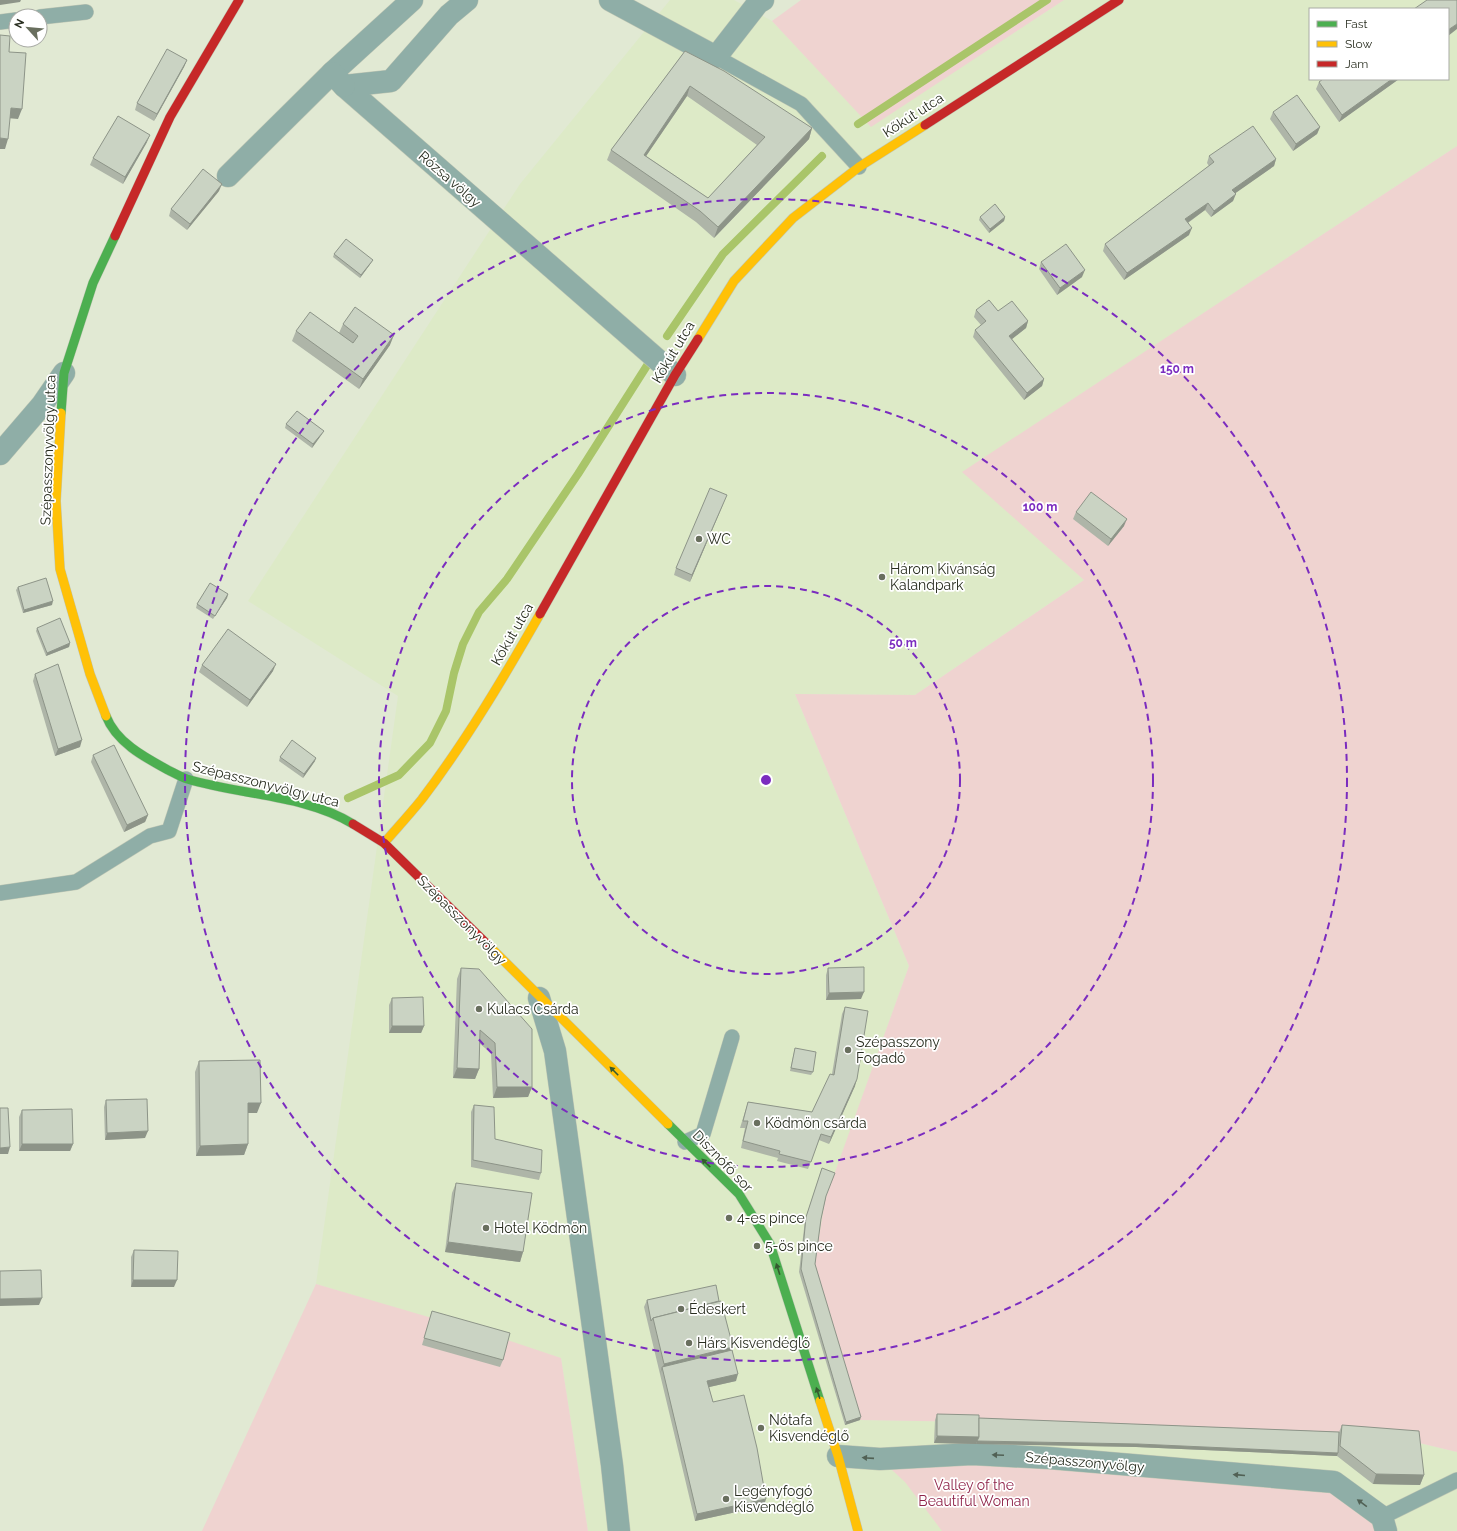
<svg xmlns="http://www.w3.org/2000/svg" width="1457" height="1531" font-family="Raleway,sans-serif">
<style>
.built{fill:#ddeac7;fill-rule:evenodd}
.green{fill:#efd3d0}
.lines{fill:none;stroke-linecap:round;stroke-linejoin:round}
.stream{stroke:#a9c569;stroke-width:8}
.lane-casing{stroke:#bfc6b4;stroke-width:16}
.street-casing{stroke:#bfc6b4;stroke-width:23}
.fast-casing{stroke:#bfc6b4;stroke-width:10}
.slow-casing{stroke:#bfc6b4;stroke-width:10}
.jam-casing{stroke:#bfc6b4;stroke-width:10}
.lane{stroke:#8faea7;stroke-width:15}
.street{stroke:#8faea7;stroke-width:22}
.fast{stroke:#4caf50;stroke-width:9}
.slow{stroke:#ffc107;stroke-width:9}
.jam{stroke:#c62828;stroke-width:9}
.wall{fill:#aeb5a8;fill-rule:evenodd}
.shaded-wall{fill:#8d9488}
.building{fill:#cad3c3;stroke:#8d9488;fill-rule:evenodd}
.oneway{fill:#355a30}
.oneway2{fill:#516155}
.ring{fill:none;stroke:#7b2cbf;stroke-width:2;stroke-dasharray:7 5}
.poi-dot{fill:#696f5e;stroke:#fff;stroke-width:1.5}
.labels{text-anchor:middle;stroke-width:3.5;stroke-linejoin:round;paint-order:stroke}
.street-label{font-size:14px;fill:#282d1f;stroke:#fff}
.poi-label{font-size:14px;fill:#282d1f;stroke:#fff;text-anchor:start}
.park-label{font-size:14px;fill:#8f2349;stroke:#fff}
.centre{fill:#7b2cbf;stroke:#fff;stroke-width:2}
.ring-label{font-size:12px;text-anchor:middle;font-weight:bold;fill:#7b2cbf;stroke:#fff;stroke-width:3.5;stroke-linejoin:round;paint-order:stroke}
</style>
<rect width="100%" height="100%" fill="#e1e9d3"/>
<path class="built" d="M670,0h64l38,21 99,105 193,-126h393v146l-494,326 121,108 -169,115 -120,-1 114,272 -75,210 26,244 117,2 438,20 42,10v79h-869l-27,-173 -245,-74 82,-588 -150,-95 272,-417zM1310,9h138v70h-138z"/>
<g class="green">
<path d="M801,0h263l-193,127 -99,-106z"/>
<path d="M1457,146v1306l-42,-10 -438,-20 -117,-2 -46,-152 11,-68 84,-234 -114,-272 120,1 169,-115 -122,-108z"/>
<path d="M316,1284l191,56 54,18 27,173h-386z"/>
<path d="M880,1459l454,23 52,49h-444l-37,-49z"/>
</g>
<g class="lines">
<g class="stream">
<path d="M858,124l189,-124"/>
<path d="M667,336l56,-82 99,-98"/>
<path d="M348,798l51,-23 31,-32 16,-32 8,-38 9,-29 16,-32 28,-33 71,-105 70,-110"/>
</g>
<g class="lane-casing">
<g id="lane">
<path d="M40,17l46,-5"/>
<path d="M0,22l16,-2"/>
<path d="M716,57l85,47 58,63"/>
<path d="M0,893l76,-11 74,-46 19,-5 17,-52"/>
<path d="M685,1142l18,-8 29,-97"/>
<path d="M1382,1517l75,-37"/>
</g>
</g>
<g class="street-casing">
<g id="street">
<path d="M467,0l-18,15 -58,66 -47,5 331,289"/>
<path d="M610,0l106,57 42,-54 5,-3"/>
<path d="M332,73l80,-73"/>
<path d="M228,176l104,-103 12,13"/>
<path d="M0,454l42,-49 22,-32"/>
<path d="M539,998l16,53 57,414 7,66"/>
<path d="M838,1456l42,3 92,-5 77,4 285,24 48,35 4,14"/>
</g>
</g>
<g class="fast-casing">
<g id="fast">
<path d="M61,413l3,-40 29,-90 22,-47"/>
<path d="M106,716c10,26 38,41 62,54 6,3 13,7 19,9 53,16 119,16 166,45"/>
<path d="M668,1124l71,70 31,50 50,157"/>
</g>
</g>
<g class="slow-casing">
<g id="slow">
<path d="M698,339l36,-58 59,-63 66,-51 66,-42"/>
<path d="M61,413l-5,88 4,68 30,105 16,42"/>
<path d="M384,843c13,-15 26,-29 38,-44 44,-58 82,-122 118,-185"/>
<path d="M490,947l178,177"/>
<path d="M820,1401l18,55 20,75"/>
</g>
</g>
<g class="jam-casing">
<g id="jam">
<path d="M925,125l194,-125"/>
<path d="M115,236l55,-119 69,-117"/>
<path d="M540,614l135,-239 23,-36"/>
<path d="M353,824l31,19 106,104"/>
</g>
</g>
<use href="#lane" class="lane"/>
<use href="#street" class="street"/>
<use href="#fast" class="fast"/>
<use href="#slow" class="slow"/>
<use href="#jam" class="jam"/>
</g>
<g class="wall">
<path d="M685,51l127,77 -3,11 -95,99 -18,-16 -89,-62 4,-10zM687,96l70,49 -49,53 -62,-42z"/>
<path d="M187,60l-3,7 -30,54 -19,-11 2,-7z"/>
<path d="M1323,79h76l-60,43 -23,-33 3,-7z"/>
<path d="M1273,112l47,15 -3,7 -24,17 -23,-32z"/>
<path d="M147,142l-24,42 -33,-19 3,-7z"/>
<path d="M1209,156l67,3 -2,7 -39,27 -2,8 -22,16 -6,-7 -17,13 1,12 -65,45 -21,-29 2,-7 104,-78 -2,-3z"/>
<path d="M219,191l-32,39 -18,-14 2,-7z"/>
<path d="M980,217h25l-1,4 -15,12 -10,-13z"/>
<path d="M334,254l37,9 -11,15 -27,-21z"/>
<path d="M1041,262l41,15 -25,18 -18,-26z"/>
<path d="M976,310l52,11 -2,7 -14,11 32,40 -2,7 -18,14 -51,-63 2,-7 6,-5 -7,-8z"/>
<path d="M343,324l47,21 -31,44 -67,-48 4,-10 43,2z"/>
<path d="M286,424l36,10 -10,14 -27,-20z"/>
<path d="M724,502l-34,80 -16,-7 2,-7z"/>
<path d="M1076,512l48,14 -16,20 -35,-27z"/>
<path d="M18,587l34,18 -29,8 -7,-23z"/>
<path d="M228,594l-1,4 -14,21 -17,-11 1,-4z"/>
<path d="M37,628l33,15 -1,4 -23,9 -10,-25z"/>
<path d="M202,665l71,6 -26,36 -48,-35z"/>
<path d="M35,674l45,73 -25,9 -22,-75z"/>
<path d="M93,755l55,60 -3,7 -21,10 -33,-70z"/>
<path d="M280,757l35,4 -12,17 -24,-17z"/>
<path d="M461,968l71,119 -4,10 -35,1 -2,-45 -12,-10v26l-4,10 -22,-1 4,-99z"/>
<path d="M828,968l33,31 -35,1v-25z"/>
<path d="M392,998l32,28 -3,7h-32v-28z"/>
<path d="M845,1007l10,79 -26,58 -10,-4 -11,29 -31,-8 1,-3 -37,-10 4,-20h-5l8,-26 64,10 20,-38 10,-60z"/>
<path d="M795,1048l18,24 -2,3 -21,-4 4,-19z"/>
<path d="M199,1061l58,52h-9v31l-4,11 -48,1 -1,-84z"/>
<path d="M106,1100l39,38 -40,2 -1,-33z"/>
<path d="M474,1105l21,34 46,34 -2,7 -68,-13v-55z"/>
<path d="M22,1110l51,34 -3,7h-51v-34z"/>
<path d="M822,1168l4,29 -5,22 -6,45 45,156 -15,5 -46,-153 6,-52z"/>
<path d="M456,1183l67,69 -3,10 -75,-10 7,-59z"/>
<path d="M134,1250l40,37h-43v-30z"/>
<path d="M647,1300l72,1 14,46 -1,3 4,31 -27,6 4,15 51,104 -69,15 -46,-193 -5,-21z"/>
<path d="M432,1311l71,49 -3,7 -78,-22z"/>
<path d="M937,1414l42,4 360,14 3,-7 82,50 -4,10 -47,-1 -36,-28 -201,-9 -202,-4 1,-23z"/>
</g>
<g class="shaded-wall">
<path d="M0,0h21l-1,2 -20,3z"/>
<path d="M1457,24v5l-9,7v-6z"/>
<path d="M187,60l-3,7 -30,54 3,-7z"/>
<path d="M1392,79h7l-60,43 3,-7z"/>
<path d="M690,86l-3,10 -47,69 4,-10z"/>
<path d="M11,108l11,1 -4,10 -11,-1z"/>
<path d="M1320,127l-3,7 -24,17 3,-7z"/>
<path d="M812,128l-3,11 -95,99 4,-11z"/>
<path d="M150,135l-3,7 -24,42 2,-7z"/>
<path d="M0,138l8,1 -3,10h-5z"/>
<path d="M1276,159l-2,7 -44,31 2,-7z"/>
<path d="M222,184l-3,7 -32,39 3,-6z"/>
<path d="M1236,194l-3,7 -22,16 3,-6z"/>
<path d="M1208,203l-3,7 -22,16 2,-7z"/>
<path d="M1005,217l-1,4 -15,12 1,-4z"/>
<path d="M1192,228l-3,7 -65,45 3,-7z"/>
<path d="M373,260l-2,3 -11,15 1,-3z"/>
<path d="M1085,270l-3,7 -25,18 3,-7z"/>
<path d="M1028,321l-2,7 -19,15 2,-7z"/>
<path d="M394,335l-4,10 -31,44 4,-10z"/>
<path d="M1044,379l-2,7 -18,14 3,-7z"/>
<path d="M324,431l-2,3 -10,14 1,-4z"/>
<path d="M727,495l-3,7 -34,80 2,-7z"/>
<path d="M1127,519l-3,7 -16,20 3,-7z"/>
<path d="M228,594l-1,4 -14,21 2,-3z"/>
<path d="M53,601l-1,4 -29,8 1,-3z"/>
<path d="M70,643l-1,4 -23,9 1,-3z"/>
<path d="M276,664l-3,7 -26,36 3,-7z"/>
<path d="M82,740l-2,7 -25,9 3,-7z"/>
<path d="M316,758l-1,3 -12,17 1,-4z"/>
<path d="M148,815l-3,7 -21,10 3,-7z"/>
<path d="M864,992l-3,7 -35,1 3,-7z"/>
<path d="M392,1026h32l-3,7h-32z"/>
<path d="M457,1068l22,1 -4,10 -22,-1z"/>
<path d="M857,1079l-2,7 -26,58 2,-7z"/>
<path d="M497,1087h35l-4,10 -35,1z"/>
<path d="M248,1103h13l-4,10h-13z"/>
<path d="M148,1131l-3,7 -40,2 2,-7z"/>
<path d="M22,1144h51l-3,7h-51z"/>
<path d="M248,1144l-4,11 -48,1 4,-10z"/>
<path d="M10,1147l-2,7h-8v-6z"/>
<path d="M448,1242l75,10 -3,10 -75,-10z"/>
<path d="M133,1280h44l-3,7h-43z"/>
<path d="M42,1298l-3,7 -39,1v-7z"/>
<path d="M733,1347l-4,10 -67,10 -2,7 4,-10z"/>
<path d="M738,1374l-2,7 -31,7 2,-7z"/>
<path d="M861,1417l-1,3 -15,5 1,-3z"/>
<path d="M937,1436l42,1 -3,7 -42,-1z"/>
<path d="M977,1441l161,3 200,9 -1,3 -201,-9 -160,-3z"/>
<path d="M1376,1474l48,1 -4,10 -47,-1z"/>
<path d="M766,1499l-2,7 -69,15 2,-7z"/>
</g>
<g class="building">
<path d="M1427,0h30v24l-9,6v-21h-34z"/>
<path d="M0,35l10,1 -1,16 17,1 -4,56 -11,-1 -3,31 -8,-1z"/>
<path d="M167,49l20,11 -30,54 -20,-11z"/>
<path d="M685,51l39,20 88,57 -94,99 -18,-16 -89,-61zM690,86l75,51 -57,61 -64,-43z"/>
<path d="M1323,79h69l-50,36 -23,-33z"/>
<path d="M1297,95l23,32 -24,17 -23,-32z"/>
<path d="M118,116l32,19 -25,42 -32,-19z"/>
<path d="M1253,126l23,33 -44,31 4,4 -22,17 -6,-8 -23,16 7,9 -65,45 -22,-29 109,-82 -5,-6z"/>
<path d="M203,169l19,15 -32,40 -19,-15z"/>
<path d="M995,204l10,13 -15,12 -10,-12z"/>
<path d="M346,239l27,21 -12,15 -27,-21z"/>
<path d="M1066,244l19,26 -25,18 -19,-26z"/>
<path d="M989,300l9,11 14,-10 16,20 -19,15 35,43 -17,14 -52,-63 11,-9 -10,-11z"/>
<path d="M355,307l39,28 -31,44 -67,-48 14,-19 43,31 5,-7 -15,-12z"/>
<path d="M297,411l27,20 -11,13 -27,-20z"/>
<path d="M710,488l17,7 -35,80 -16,-7z"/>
<path d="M1091,492l36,27 -16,20 -35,-27z"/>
<path d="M46,578l7,23 -29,9 -6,-23z"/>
<path d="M210,583l18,11 -13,22 -18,-12z"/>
<path d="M60,618l10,25 -23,10 -10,-25z"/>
<path d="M228,629l48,35 -26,36 -48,-35z"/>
<path d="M58,664l24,76 -24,9 -23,-75z"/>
<path d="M292,740l24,18 -12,16 -24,-17z"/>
<path d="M114,745l34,70 -21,10 -34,-70z"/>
<path d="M864,967v25l-35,1 -1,-25z"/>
<path d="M461,968l18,1 53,60v58h-35l-2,-44 -15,-13 -1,39 -22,-1z"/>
<path d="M423,997l1,29h-32v-28z"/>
<path d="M845,1007l23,4 -11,68 -26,58 -10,-3 -10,28 -32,-8 1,-3 -37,-10 5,-20h-5l5,-19 64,10 18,-38 4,1z"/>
<path d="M795,1048l21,4 -3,20 -22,-4z"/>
<path d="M260,1060l1,43h-13v41l-48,2 -1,-85z"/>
<path d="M147,1099l1,32 -41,2 -1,-33z"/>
<path d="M474,1105l20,2 1,32 47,11 -1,23 -68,-13z"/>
<path d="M0,1108h8l2,39 -10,1z"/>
<path d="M72,1109l1,35h-51v-34z"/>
<path d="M822,1168l13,5 -9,23 -5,23 -6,45 46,153 -15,5 -45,-153 5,-52z"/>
<path d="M456,1183l76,10 -9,59 -75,-10z"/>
<path d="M134,1250l44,1 -1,29h-44z"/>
<path d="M41,1270l1,28 -42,1v-28z"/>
<path d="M716,1285l3,16 -66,17 -2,3 -4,-21z"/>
<path d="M721,1301l12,46 -69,17 -11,-46z"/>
<path d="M432,1311l78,22 -7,27 -79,-22z"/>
<path d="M732,1350l6,24 -31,7 6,21 31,-7 13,53 9,51 -69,15 -35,-147z"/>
<path d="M937,1414l42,1v22l-42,-1z"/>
<path d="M979,1418l360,14 -1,21 -200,-9 -161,-3 2,-4z"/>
<path d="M1342,1425l77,6 5,44 -48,-1 -36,-28z"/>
</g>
<defs><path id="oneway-solid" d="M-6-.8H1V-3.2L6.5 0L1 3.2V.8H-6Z"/></defs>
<g class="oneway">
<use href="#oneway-solid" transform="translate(614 1071) rotate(-135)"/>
<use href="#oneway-solid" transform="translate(706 1163) rotate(-136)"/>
<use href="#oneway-solid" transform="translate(778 1269) rotate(-108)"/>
<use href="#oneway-solid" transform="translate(818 1393) rotate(-108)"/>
</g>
<g class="oneway2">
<use href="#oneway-solid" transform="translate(998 1455) rotate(-177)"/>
<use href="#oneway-solid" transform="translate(868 1458) rotate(-176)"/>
<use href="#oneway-solid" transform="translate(1239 1475) rotate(-175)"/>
<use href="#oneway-solid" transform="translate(1362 1503) rotate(-144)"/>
</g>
<g class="ring">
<circle cx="766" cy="780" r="194"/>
<circle cx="766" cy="780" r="387"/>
<circle cx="766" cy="780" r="581"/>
</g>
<g class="poi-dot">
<circle cx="699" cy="539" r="4"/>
<circle cx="882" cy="577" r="4"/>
<circle cx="479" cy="1009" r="4"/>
<circle cx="848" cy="1050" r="4"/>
<circle cx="757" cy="1123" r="4"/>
<circle cx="729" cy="1218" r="4"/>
<circle cx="486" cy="1228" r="4"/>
<circle cx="757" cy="1246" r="4"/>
<circle cx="681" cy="1309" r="4"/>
<circle cx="689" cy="1343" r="4"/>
<circle cx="761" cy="1428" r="4"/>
<circle cx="726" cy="1499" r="4"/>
</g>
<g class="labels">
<g class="street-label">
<text transform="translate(913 115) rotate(-33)" y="5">Kőkút utca</text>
<text transform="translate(450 179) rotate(41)" y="5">Rózsa völgy</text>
<text transform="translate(673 352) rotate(-59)" y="5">Kőkút utca</text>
<text transform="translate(48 450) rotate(-88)" y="5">Szépasszonyvölgy utca</text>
<text transform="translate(512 634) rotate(-60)" y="5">Kőkút utca</text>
<text transform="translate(266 784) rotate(14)" y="5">Szépasszonyvölgy utca</text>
<text transform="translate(462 920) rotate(45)" y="5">Szépasszonyvölgy</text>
<text transform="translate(723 1161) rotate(46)" y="5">Disznófő sor</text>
<text transform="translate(1085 1462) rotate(5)" y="5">Szépasszonyvölgy</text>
</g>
<g class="poi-label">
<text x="707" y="544">WC</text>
<text x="890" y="574">Három Kivánság<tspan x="890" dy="16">Kalandpark</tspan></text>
<text x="487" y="1014">Kulacs Csárda</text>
<text x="856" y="1047">Szépasszony<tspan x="856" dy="16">Fogadó</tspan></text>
<text x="765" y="1128">Ködmön csárda</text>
<text x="737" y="1223">4-es pince</text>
<text x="494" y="1233">Hotel Ködmön</text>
<text x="765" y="1251">5-ös pince</text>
<text x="689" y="1314">Édeskert</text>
<text x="697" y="1348">Hárs Kisvendéglő</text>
<text x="769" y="1425">Nótafa<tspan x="769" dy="16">Kisvendéglő</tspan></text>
<text x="734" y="1496">Legényfogó<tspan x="734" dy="16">Kisvendéglő</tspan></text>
</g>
<g class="park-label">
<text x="974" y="1490">Valley of the<tspan x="974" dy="16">Beautiful Woman</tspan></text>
</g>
</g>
<circle cx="766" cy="780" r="6" class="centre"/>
<g class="ring-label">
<text x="1177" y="373">150 m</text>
<text x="1040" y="511">100 m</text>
<text x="903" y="647">50 m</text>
</g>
<rect x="1309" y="8" width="140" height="72" fill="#ffffff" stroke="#a9aba5"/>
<rect x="1317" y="21" width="20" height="6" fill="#4caf50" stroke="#a9aba5"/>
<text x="1345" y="28" font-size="12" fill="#282d1f">Fast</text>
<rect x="1317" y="41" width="20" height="6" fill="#ffc107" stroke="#a9aba5"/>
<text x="1345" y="48" font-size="12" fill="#282d1f">Slow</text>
<rect x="1317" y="61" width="20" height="6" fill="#c62828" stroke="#a9aba5"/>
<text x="1345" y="68" font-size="12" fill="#282d1f">Jam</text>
<g transform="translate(28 28) rotate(297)"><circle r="19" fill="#ffffff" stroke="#a9aba5"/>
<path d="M0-3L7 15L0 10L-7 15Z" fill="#696f5e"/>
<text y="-6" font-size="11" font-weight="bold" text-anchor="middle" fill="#282d1f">N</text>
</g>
</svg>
